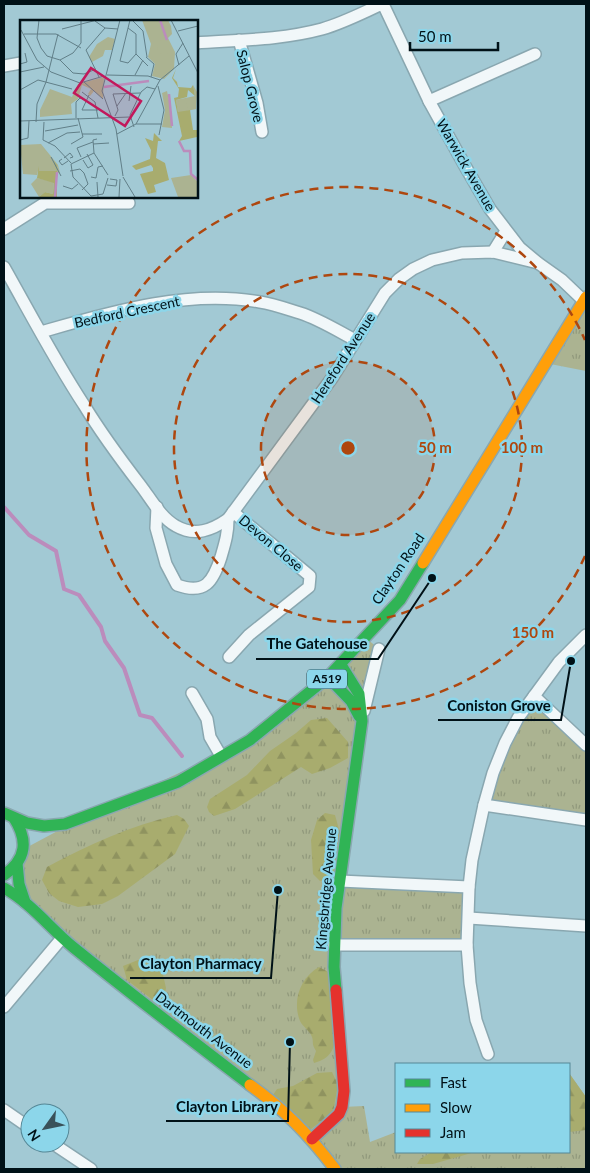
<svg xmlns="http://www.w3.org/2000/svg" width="590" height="1173" font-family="Lato,sans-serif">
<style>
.grass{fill:url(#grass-tufts)}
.forest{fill:url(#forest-firs)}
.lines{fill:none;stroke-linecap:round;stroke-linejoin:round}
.stream{stroke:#bb8cbc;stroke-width:4}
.street-casing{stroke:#89a7b0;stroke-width:14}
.fast-casing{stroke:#89a7b0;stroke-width:14}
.slow-casing{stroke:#89a7b0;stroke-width:14}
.jam-casing{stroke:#89a7b0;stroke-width:14}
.street{stroke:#f1f7f9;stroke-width:11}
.fast{stroke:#30b455;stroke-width:11}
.slow{stroke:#ff9f0a;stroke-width:11}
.jam{stroke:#e5322d;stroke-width:11}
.ring{fill:none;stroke:#ae470f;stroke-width:2.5;stroke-dasharray:9 6}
.labels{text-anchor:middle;stroke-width:5;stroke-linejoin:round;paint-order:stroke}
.shield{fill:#8cd6ea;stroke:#2a4c56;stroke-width:1}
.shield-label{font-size:12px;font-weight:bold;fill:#001117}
.street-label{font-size:14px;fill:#001117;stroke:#8cd6ea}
.inset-river{fill:none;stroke:#bb8cbc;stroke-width:2.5}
.inset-road{fill:none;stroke:#617f88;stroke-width:1}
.view{fill:#c2185b;fill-opacity:0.15;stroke:#c2185b;stroke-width:2.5}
.inset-edge{fill:none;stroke:#001117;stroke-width:2.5}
.centre{fill:#ae470f;stroke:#8cd6ea;stroke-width:2.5}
.ring-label{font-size:15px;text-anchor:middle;font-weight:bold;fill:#ae470f;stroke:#8cd6ea;stroke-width:5;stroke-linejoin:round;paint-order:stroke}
.leader{fill:none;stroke:#001117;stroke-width:2}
.callout-dot{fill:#001117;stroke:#8cd6ea;stroke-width:2}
.callout-label{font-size:15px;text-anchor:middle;font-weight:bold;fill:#001117;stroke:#8cd6ea;stroke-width:5;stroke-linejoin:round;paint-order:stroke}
</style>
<defs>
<pattern id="grass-tufts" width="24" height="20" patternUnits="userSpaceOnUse" patternTransform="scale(1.25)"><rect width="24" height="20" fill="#abb391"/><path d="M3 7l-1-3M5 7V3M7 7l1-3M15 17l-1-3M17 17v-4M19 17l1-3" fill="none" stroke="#91997c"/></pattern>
<pattern id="forest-firs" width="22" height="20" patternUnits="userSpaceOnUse" patternTransform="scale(1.25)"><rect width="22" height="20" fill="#a8ac6e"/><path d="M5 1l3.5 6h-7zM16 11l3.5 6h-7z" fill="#8f935f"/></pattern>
</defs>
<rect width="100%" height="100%" fill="#a2c9d4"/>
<g class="grass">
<path d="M586,305v66l-41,-8z"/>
<path d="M366,638l13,11 -38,232 128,6 -2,58 -133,1 8,161 22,-1 6,36 26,-10v20h173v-79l17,24v72h-251l-23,-30 -287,-237 -3,-52 56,-30 172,-80z"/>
<path d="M534,696l52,49v75l-102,-15 9,-32z"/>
</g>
<g class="forest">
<path d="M327,718l21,24v16l-18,10 -18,6 -11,-7 -66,42 -21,7 -5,-4 -2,-5 3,-8 37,-24 23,-24 26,-18 15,-13z"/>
<path d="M325,813l10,2 5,18 -5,41 -9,6 -6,1 -7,-7 -2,-34 6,-20z"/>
<path d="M177,815l7,4 5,7 -14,28 -57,42 -16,8 -24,3 -19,-6 -10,-8 -7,-13 5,-13c41,-22 85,-42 130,-52z"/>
<path d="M138,960l24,10 4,18 -4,19 -35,-27 -4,-14z"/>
<path d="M319,967l11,6c2,13 3,26 4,39 2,22 6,45 -20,51l-1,-3 3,-9c-5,-8 -2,-8 -4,-14 -2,-6 -9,-10 -12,-16 -8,-20 0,-43 19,-54z"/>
<path d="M332,1072l6,13 -5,27 -22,17 -38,-34 4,-6 16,-3 24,-13z"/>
<path d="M569,1073l17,24v33l-17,2z"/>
<path d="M432,1152h43l-42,12h-16l3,-5z"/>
</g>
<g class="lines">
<path class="stream" d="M4,507l25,28 27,16 8,38 15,6 22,32 4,14 19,27 16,47 12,3 30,38"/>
<g class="street-casing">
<g id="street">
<path d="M383,4l46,97 36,65 25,43 30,39 18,15 24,17 22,21"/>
<path d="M239,40l18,63 5,29"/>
<path d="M196,43c42,-3 85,-3 126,-14 21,-6 40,-16 60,-25"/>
<path d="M4,66l17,-3"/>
<path d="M429,101l106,-47"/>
<path d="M4,229l41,-26h84"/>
<path d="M493,252l13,-21"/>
<path d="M4,267c26,46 51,94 80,138 17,28 37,55 57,81 10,13 20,32 35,40 19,11 36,4 52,-7l104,-141 53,-85 14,-14 14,-10 19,-9 30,-7 31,-1 45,11"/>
<path d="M41,332c70,-20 146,-43 219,-30 13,2 27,7 40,11 19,6 38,18 55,27"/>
<path d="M157,507l-1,21 10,36 11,21c28,10 36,-3 44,-28 4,-14 7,-23 7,-38"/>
<path d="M229,657l20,-22 60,-48 1,-11 -77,-64"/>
<path d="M192,693l15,26 3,18 11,19"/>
<path d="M534,696l52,49"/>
<path d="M364,711l15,-62"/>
<path d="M484,805l102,15"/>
<path d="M340,881l129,6"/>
<path d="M469,918l117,8"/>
<path d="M334,945h133"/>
<path d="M4,1007l58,-69"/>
<path d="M488,1054l-12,-34 -6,-37 -3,-38 2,-58 3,-27 12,-55 9,-32 12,-30 13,-25 41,-56 27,-27"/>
<path d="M4,1110l26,18"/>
<path d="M52,1143l39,26"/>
</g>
</g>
<g class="fast-casing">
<g id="fast">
<path d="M328,677l23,24 8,15"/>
<path d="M4,813l23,10 17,3 21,-2 113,-42 72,-42 78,-63 72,-77 23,-37"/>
<path d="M17,863l2,21 6,18"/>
<path d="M4,875c23,-16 24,-35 10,-57"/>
<path d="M4,888c27,15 46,40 69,59 58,47 118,93 177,138"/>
<path d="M336,990l-2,-23 2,-59 26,-187 -3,-27 -18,-29"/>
</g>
</g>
<g class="slow-casing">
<g id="slow">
<path d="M423,563l163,-266"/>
<path d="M250,1085c36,26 58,49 85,84"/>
</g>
</g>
<g class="jam-casing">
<path id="jam" d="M312,1139l27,-25 3,-7 2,-16 -8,-101"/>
</g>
<use href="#street" class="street"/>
<use href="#fast" class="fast"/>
<use href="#slow" class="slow"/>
<use href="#jam" class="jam"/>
</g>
<circle cx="348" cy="448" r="87" fill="#ae470f" fill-opacity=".12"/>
<g class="ring">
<circle cx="348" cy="448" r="87"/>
<circle cx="348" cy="448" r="174"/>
<path d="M585 556A261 261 0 1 1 585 340"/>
</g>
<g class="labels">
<rect class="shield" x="307" y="669.5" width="40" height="19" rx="4"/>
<g class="shield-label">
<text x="327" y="683">A519</text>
</g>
<g class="street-label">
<text transform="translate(250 86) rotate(76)" y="5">Salop Grove</text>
<text transform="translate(466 165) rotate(60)" y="5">Warwick Avenue</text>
<text transform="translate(127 312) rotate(-12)" y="5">Bedford Crescent</text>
<text transform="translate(343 358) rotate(-57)" y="5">Hereford Avenue</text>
<text transform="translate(271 543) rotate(40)" y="5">Devon Close</text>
<text transform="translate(398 569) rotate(-56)" y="5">Clayton Road</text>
<text transform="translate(326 889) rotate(-85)" y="5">Kingsbridge Avenue</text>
<text transform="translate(204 1030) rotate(37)" y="5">Dartmouth Avenue</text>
</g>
</g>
<g transform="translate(20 20)">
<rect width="178" height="178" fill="#a2c9d4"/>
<path d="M122,0h26l3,6 1,8 -4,4 7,14 -1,17 -10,10 -12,-3 3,-12 -7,-7 3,-13zM88,17l7,2 -3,11h-7l-2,6 -11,6 -3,-5 8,-13zM84,57l-1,22 -9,-8 -4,5 -2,-2 3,-5 -9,-4 -4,14 -7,5 1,10 -32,3v-7l10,-21 22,8 6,-13zM173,65l4,7 -1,17 -18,4 -2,-13 19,-4zM147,71l3,14 2,23 -10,-1 3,-17 -3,-17zM21,124l17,21 2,8 -22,-2 -1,4 -14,-1 -3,-29zM17,158l17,4 -1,12 -8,-2 -6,5 -8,-13z" fill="#abb391"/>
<path d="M156,49l-3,9 4,4 1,5 13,1 2,-3 2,11 -7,-6 -1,7 -11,3 2,12 12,-2 3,20h4v7l-18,4 3,-5 -8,-38 4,-1 1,-8 -7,-11zM134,113l8,8h-4l-2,17 9,5 4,17 -15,5 2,7 -8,2 -8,-20 13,-3v-3l-2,-3 -15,5 -4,-4 18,-7 1,-9 -6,-12 8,3zM23,128l14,17v32h-18l6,-5 8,2 1,-11 -17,-5 2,-12v5h18l-4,-11z" fill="#a8ac6e"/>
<path d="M137 27a7 7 0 1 1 14 0a7 7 0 1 1-14 0ZM174,77l2,5h-10l2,8 -8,1 -2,-11zM171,155l6,6v16h-19l-7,-19z" fill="#abb391"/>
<path class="inset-river" d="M140,0l7,20M84,67l45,-6M149,74l3,32M159,121l5,10h6l1,23 7,6M35,177l2,-25"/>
<path class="inset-road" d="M19,0l-2,18 4,10 6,8 13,4 13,-7 8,-10v-23M100,0l-18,71 14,38 7,47M110,0l-10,41 8,2 8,-9M112,0l11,11 4,26M151,0l27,53M75,1l10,7 13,1M108,8l8,6v20l12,12M42,9l35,-9M1,10l16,30 14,12 29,11 24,-7M158,11l20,-5M4,14h32l25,14M126,37l8,7 -3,13M40,40l13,13 11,1 12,-5M0,44l7,-2 -2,-9M159,45l-3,-11 7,-11M0,52l24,-5M87,55l41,1 12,4M115,55l8,-15M79,57l-13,-27 19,-22M64,62l19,17M138,66l6,24 -5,25M0,70l18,-10 34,9M62,72l13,10 3,16M69,75l-7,15h16M109,81l2,-15M97,86l9,-13M95,96l3,-6 -5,-16 27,-1M56,98v-16l4,-4 5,2M0,101l110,-4M16,102l1,-18 9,-22 12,-48M24,102l-1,18 12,6 16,17M116,104h26M114,107l-4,-12 11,-23 6,-5 8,2M25,111l33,-6M62,114h20M97,114l19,-10 24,-44 29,-24M0,120l8,-2 1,-17M28,123l19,-10 13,-1M51,124l12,-7 -5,-19M73,124l16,-1M74,133l-1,-13 4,-1M31,137l10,19M61,137l-4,-9 16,-6M44,138l6,-5 3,4 -3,1M42,139l-3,2 3,4 6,-4M63,140l5,8 5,-3 -6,-11M50,151l10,-2 4,4 4,11 -6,6M88,155l-14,-22 -23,11 2,13 18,19 12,-2 5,-16M71,157l5,1 2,-11 5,-1M103,157l12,20M77,162l1,15M87,165l9,1 1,-6 -7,-1M43,166l9,3 6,-5M99,177l1,-18"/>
<path class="view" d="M71,48l50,33 -16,25 -51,-33z"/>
<rect width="178" height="178" class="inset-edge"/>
</g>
<circle cx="348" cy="448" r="8" class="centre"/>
<g class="ring-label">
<text x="435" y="453">50 m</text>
<text x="522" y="453">100 m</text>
<text x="533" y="638">150 m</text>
</g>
<path class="leader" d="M432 578L378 659H256M571 661L561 720H438M278 890L271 978H130M290 1042L288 1121H166"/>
<g class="callout-dot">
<circle cx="432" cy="578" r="5"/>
<circle cx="571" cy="661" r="5"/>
<circle cx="278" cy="890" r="5"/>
<circle cx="290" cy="1042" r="5"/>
</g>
<g class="callout-label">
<text x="317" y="649">The Gatehouse</text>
<text x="499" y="711">Coniston Grove</text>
<text x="201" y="969">Clayton Pharmacy</text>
<text x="227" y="1112">Clayton Library</text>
</g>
<rect width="590" height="1173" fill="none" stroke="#001117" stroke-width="10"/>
<rect x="395" y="1063" width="175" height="90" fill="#8cd6ea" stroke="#548796"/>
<rect x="405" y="1079" width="25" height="8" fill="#30b455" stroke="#548796"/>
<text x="440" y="1088" font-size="15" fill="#001117">Fast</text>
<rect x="405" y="1104" width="25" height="8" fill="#ff9f0a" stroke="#548796"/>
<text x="440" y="1113" font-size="15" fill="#001117">Slow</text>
<rect x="405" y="1129" width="25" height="8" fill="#e5322d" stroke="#548796"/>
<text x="440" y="1138" font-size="15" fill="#001117">Jam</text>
<g transform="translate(45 1128) rotate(237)"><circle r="24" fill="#8cd6ea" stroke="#548796"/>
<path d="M0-4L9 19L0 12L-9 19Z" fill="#395159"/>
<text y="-8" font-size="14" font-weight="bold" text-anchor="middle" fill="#001117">N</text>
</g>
<path d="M410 42v8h88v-8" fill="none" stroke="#001117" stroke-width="2.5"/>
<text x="418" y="42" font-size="15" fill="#001117" stroke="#8cd6ea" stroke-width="4" paint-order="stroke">50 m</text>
</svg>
